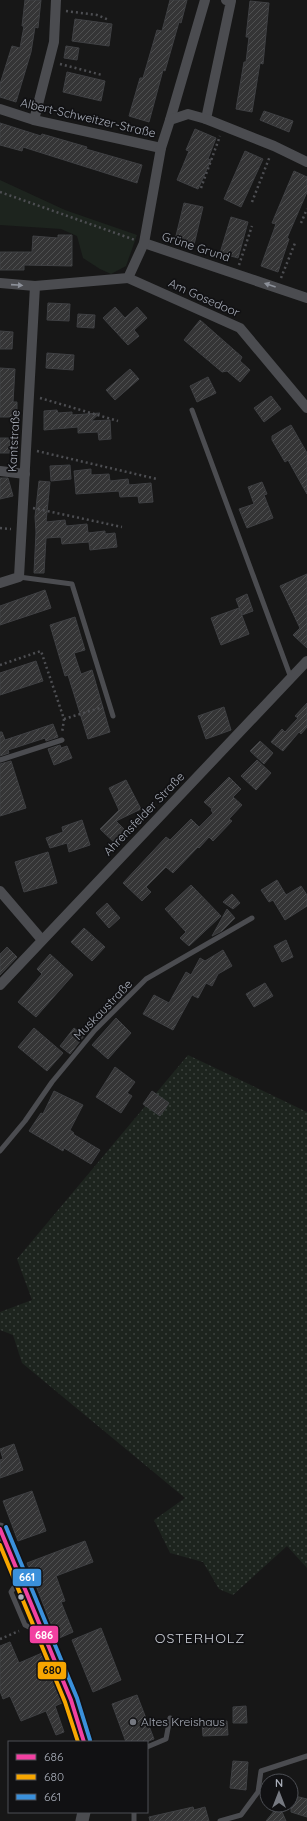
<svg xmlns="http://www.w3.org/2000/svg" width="307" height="1821" font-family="Quicksand,sans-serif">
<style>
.grass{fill:url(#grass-dots)}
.green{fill:#1d241e}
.building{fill:url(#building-hatch);stroke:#3f4043}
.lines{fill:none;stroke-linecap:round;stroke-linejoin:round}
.path{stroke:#4d4e52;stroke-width:2.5;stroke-dasharray:2 3;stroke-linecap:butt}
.service{stroke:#4b4c50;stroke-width:5}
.minor{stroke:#4b4c50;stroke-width:10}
.tertiary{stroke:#4b4c50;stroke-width:13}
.bus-1-casing{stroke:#111113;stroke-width:7}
.bus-2-casing{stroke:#111113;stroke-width:7}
.bus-3-casing{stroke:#111113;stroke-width:7}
.bus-1{stroke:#f240a1;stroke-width:4}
.bus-2{stroke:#f7a600;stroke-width:4}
.bus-3{stroke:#3a90db;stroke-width:4}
.oneway{fill:#8c9099}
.bus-dot{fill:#a8adb8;stroke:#111113;stroke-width:1.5}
.poi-dot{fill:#757880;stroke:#111113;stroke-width:1.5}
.labels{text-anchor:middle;stroke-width:3.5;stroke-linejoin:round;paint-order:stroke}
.street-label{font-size:12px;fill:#a8adb8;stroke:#111113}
.poi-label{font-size:12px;fill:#a8adb8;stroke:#111113;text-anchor:start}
.quarter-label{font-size:14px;letter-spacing:1px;fill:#c9ccd4;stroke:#111113}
.line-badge{stroke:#111113;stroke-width:1.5}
.badge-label{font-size:11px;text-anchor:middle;font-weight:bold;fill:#fff}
.pale-badge-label{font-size:11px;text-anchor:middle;font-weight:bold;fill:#111}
</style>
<defs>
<pattern id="grass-dots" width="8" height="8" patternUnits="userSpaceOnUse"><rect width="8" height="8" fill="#1d241e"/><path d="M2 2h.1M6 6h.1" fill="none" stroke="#3b413d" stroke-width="1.8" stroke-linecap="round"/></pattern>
<pattern id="building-hatch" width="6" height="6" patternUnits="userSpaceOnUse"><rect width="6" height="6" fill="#353536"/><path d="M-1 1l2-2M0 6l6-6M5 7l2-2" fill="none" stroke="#4f5051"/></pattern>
</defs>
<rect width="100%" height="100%" fill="#171717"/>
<path class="grass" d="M188,1055l119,57v456l-20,-22 -54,49 -14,-6 -16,-27 -33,-9 -16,-33 31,-22 -163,-135 -9,-28 -13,-5v-18l32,-12 -15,-41z"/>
<path class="green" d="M0,180l65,30 72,25 -11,31 -15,8 -11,-5 -17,-11 -6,-22 -16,-7 -61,-4z"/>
<g class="building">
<path d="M25,0h16l-3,28 -3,-1 -4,25 -15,50 -16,-5v-13l12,-38 8,2 4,-22h-2z"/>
<path d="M170,0h17l-6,23 -2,-1 -14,49 -2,-1 -14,52 -20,-6 11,-38h3l14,-48 5,1z"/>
<path d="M250,1l19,2 -6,61 -3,-1 -8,49 -16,-3 8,-47h2l3,-25h-3z"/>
<path d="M75,19l37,5 -3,22 -37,-5z"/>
<path d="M66,46l13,2 -2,12 -13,-2z"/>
<path d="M67,72l38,9 -4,20 -38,-9z"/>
<path d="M264,111l29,10 -4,11 -29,-12z"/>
<path d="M0,123l41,13 1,-2 45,13 -1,2 56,16 -5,18 -114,-36 -1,4 -22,-6z"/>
<path d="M195,129l21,9 -8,21 3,1 -13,29 -21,-9 12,-29 -3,-1z"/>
<path d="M245,151l18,8 -22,48 -17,-8z"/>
<path d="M294,171l13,6v15l-20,46 2,1 -11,33 -17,-6 15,-42 -4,-1z"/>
<path d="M184,203l19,4 -10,42 -19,-5z"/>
<path d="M231,217l17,5 -10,36 -18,-5z"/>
<path d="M58,235h14v31l-48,-1v5h-24v-18h32l1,-16 25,2z"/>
<path d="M48,303l22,1 -1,17 -22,-1z"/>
<path d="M115,307l10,11 12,-11 10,11 -13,12 5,6 -11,9 -25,-27z"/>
<path d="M78,314l17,1 -1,13 -17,-1z"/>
<path d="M200,320l42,37 -2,4 10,9 -10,12 -13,-11 -5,1 -38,-32z"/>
<path d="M0,331l13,1 -1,17h-12z"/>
<path d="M47,353l27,2 -1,15 -27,-2z"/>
<path d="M0,368l15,1 -2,33h4v15h-17z"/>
<path d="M130,369l9,10 -24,21 -9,-10z"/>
<path d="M208,377l8,16 -19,9 -7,-16z"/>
<path d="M271,396l10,13 -17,13 -10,-14z"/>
<path d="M57,410l1,3 14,-1v3l28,-2 -9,8 19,-1 1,19 -12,1 -1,-8 -20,1v-6l-34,3v-19z"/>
<path d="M291,425l16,28v41l-19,-34 -3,2 -13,-22v-4z"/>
<rect x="0" y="438" width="10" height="15"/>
<path d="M70,465l1,14 -20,2 -1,-15z"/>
<path d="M91,469v6l18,-1 1,7 18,-2 1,6 22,-2 2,19 -14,1 -1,-7 -18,1 -1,-6 -43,3 -2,-23z"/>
<path d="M0,478h8l5,18 -13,3z"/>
<path d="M39,481l11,1 -4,40 19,-2 1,6 21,-2 1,9 17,-2v3l10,-1 2,14 -27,3 -1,-8 -27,2 -1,-7 -15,1 -2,35h-10l2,-41 -1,-15z"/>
<path d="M262,482l5,12 -3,1 9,23 -26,10 -8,-19 15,-5 -6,-17z"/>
<path d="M307,574v74l-14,-13 7,-7 -20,-42z"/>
<path d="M45,590l6,18 -51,17v-19z"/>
<path d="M247,594l6,17 -11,4 -6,-16z"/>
<path d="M239,608l10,26 -28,11 -10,-27z"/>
<path d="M75,617l10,33 -11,3 7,21 11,-4 18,62 -22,7 -20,-64 -3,1 -15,-51z"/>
<path d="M36,661l7,20 -43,14v-22z"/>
<path d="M307,703v24l-6,7 -2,-2 -16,19 -12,-9 11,-13 3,3 13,-14 -3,-2z"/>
<path d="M224,707l7,23 -25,9 -8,-23z"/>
<path d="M53,724l5,13 -12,4 -1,-3 -37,12 1,3 -9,3v-24h2l3,8z"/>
<path d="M260,741l13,12 -9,11 -14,-13z"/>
<path d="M60,745l1,3 6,-2 5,12 -18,7 -6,-16z"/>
<path d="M257,760l14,13 -15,17 -15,-14z"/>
<path d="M11,761l15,47 -26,8v-52z"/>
<path d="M229,777l12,12 -8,8 9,8 -13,14 3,2 -19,20 -4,-4 -10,11 -1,-1 -25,26 -7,-6 -20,20 5,5 -9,9 -19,-18 43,-46 4,3 21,-21 8,8 14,-14 -2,-3 1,-1 -8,-7z"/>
<path d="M126,780l15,29 -25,12 13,13 -12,11 -17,-16 19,-19 -10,-22z"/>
<path d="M82,820l8,25 -21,7 -2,-9 -17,5 -4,-10 17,-6 -1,-5z"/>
<path d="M48,852l9,31 -33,9 -9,-30z"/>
<path d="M277,880l9,15 15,-9 6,9v11l-22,14 -12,-20 -4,2 -8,-12z"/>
<path d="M191,885l30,31 -32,30 -9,-8 6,-6 -21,-23z"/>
<path d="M232,894l8,9 -7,6 -10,-7z"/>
<path d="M107,903l13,15 -11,10 -13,-15z"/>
<path d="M227,909l8,9 -13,13 -10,5z"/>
<path d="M84,928l21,19 -13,14 -21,-19z"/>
<path d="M286,940l7,17 -11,5 -8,-16z"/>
<path d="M7,947l10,10 -17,18v-21z"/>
<path d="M223,950l9,16 -14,8 -6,12 -6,-3 -8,15 -6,-3 -19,35 -30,-16 11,-19 15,8 17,-31 5,3 9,-17 5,3z"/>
<path d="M50,954l23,21 -37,42 -18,-15 24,-28 -5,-5z"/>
<path d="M265,983l8,13 -19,11 -8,-13z"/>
<path d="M116,1018l15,15 -23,26 -16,-14z"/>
<path d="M34,1028l29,25 -16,18 -29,-24z"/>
<path d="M74,1028l10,8 -14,18 -10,-8z"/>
<path d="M115,1067l20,15 -8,11 5,3 -11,17 -25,-16z"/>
<path d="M54,1091l29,14 -13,25 4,3 -1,1 27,16 -9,14 -27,-16 -1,3 -34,-20 12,-18 2,1z"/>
<path d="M152,1091l17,12 -9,13 -17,-12z"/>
<path d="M14,1444l9,26 -23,8v-18l3,-1 -3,-10z"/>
<path d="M32,1491l14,40 -28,10 -15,-40z"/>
<path d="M85,1541l8,21 -37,14 9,25 -4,1 12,30 -16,7 -30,-76z"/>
<path d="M101,1628l20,52 -28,12 -21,-52z"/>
<path d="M10,1642l9,21 23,-10 20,50 -7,3 9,26 -8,3 -10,-24 -25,10 -11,-25 -7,3 -3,-8v-45z"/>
<path d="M137,1695l17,44 -8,3h-20l-14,-38z"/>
<path d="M246,1706l1,17h-14v-16z"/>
<path d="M227,1721l1,14 -25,1 -1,-14z"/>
<path d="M233,1761l15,1 -2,28 -16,-2z"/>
<path d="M291,1795l16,4v18l-16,-5z"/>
<path d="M279,1805l7,16h-20z"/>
<path d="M193,1807l1,3 11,-3 4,14h-59l-1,-4z"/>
</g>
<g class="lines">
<g class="path">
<path d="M66,11l31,4 12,5"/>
<path d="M60,64l42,11"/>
<path d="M201,188l19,-52"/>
<path d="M0,192l135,48"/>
<path d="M252,202l18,-46"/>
<path d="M301,223l6,-14"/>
<path d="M239,265l13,-39"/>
<path d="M281,278l14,-35"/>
<path d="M40,398l78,23"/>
<path d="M37,451l120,28"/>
<path d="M33,508l89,19"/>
<path d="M0,528l11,1"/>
<path d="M0,665l41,-14 23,68 -2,14"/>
<path d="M64,719l39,-12"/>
<path d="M0,1639l19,-8"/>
</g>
<g class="service">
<path d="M192,410l99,268"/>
<path d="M19,577l53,7 41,132"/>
<path d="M0,760l62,-20"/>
<path d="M0,1151l25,-30 27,-39 43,-52 51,-51 106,-61"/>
<path d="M19,1580l-8,12 14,33 4,2h11"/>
<path d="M147,1747l19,-8 4,-21"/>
<path d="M134,1821v-9"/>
<path d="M220,1821l21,-6 17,-23 3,-21 46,-15"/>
</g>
<g class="minor">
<path d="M0,109l34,11 127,28"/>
<path d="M206,119l25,-118 -5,-1"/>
<path d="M34,120l20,-78 2,-42"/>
<path d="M170,120l35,-120"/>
<path d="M144,243l163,55"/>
<path d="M128,278l112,50 67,80"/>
<path d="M0,283l35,3 93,-8 16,-35 17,-95 9,-28 18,-6 18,5 68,27 33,16"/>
<path d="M0,471l25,3"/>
<path d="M0,583l19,-6 16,-291"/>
<path d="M0,891l42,49"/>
<path d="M0,985l307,-324"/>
</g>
<g class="tertiary">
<path d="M0,1529l71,171 13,42"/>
<path d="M82,1821l2,-9"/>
</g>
<g class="bus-1-casing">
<path id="bus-1" d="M0,1529l71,171 13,42"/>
</g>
<g class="bus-2-casing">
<path id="bus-2" d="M0,1545l65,157 13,40"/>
</g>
<g class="bus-3-casing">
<path id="bus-3" d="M6,1527l71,171 13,42"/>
</g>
<use href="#bus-1" class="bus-1"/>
<use href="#bus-2" class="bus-2"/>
<use href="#bus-3" class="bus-3"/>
</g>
<defs><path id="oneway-solid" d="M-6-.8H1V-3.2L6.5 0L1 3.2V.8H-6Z"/></defs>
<g class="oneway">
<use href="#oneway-solid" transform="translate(17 285) rotate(4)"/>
<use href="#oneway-solid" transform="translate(270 285) rotate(-161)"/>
</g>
<circle class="bus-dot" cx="21" cy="1597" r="3.5"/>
<circle class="poi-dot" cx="133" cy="1722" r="4"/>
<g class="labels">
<g class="street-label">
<text transform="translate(88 118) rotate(13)" y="4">Albert-Schweitzer-Straße</text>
<text transform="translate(196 247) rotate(18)" y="4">Grüne Grund</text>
<text transform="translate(204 298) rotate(24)" y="4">Am Gosedoor</text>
<text transform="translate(14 441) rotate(-87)" y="4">Kantstraße</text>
<text transform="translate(144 814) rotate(-46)" y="4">Ahrensfelder Straße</text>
<text transform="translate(103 1010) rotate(-46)" y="4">Muskaustraße</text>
</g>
<g class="poi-label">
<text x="141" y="1726">Altes Kreishaus</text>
</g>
<g class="quarter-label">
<text x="200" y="1643">OSTERHOLZ</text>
</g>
</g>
<g class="line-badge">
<rect x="12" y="1568" width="30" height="19" rx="4" fill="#3a90db"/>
<rect x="29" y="1625" width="30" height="19" rx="4" fill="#f240a1"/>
<rect x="37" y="1661" width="30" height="19" rx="4" fill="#f7a600"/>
</g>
<g class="badge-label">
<text x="27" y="1581">661</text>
<text x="44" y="1639">686</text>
</g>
<g class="pale-badge-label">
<text x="52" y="1674">680</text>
</g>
<rect x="8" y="1741" width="140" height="72" fill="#111113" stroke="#4d4f55"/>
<rect x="16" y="1754" width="20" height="6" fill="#f240a1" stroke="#4d4f55"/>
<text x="44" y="1761" font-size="12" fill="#a8adb8">686</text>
<rect x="16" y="1774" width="20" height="6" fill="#f7a600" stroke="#4d4f55"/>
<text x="44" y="1781" font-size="12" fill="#a8adb8">680</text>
<rect x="16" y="1794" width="20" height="6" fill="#3a90db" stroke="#4d4f55"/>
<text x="44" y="1801" font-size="12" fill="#a8adb8">661</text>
<g transform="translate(279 1793)"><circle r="19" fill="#111113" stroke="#4d4f55"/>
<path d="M0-3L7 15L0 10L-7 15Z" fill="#757880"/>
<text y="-6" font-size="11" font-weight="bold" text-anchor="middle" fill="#a8adb8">N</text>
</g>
</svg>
